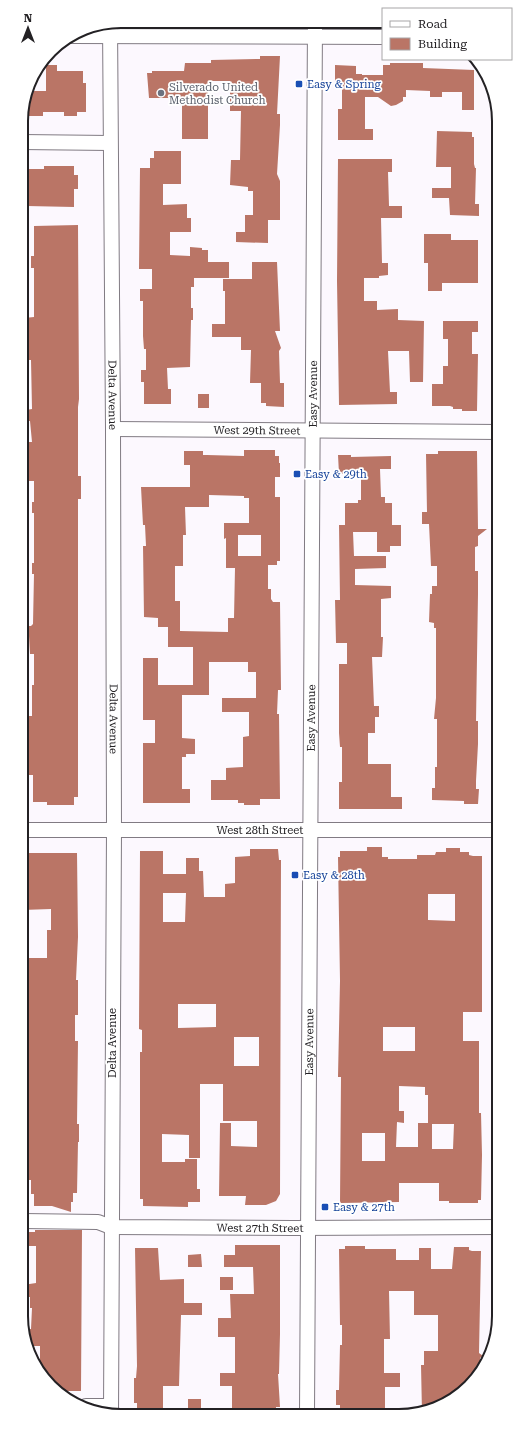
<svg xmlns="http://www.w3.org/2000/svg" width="520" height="1437" font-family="'Roboto Serif',serif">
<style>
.building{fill:#ba7566;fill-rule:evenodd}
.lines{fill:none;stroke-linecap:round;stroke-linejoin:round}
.minor-casing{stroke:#817b83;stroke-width:16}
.minor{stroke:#fff;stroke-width:14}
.transit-dot{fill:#1a4fb4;stroke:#fff;stroke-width:1.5}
.worship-dot{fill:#6b7280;stroke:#fff;stroke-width:1.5}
.labels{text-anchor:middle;stroke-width:3.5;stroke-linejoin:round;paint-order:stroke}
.transit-label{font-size:11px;fill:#164399;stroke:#fff;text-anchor:start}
.worship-label{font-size:11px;fill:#5b616d;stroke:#fff;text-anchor:start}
.street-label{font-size:11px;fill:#232124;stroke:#fff}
.rim{fill:none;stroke:#232124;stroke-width:2}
</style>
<rect width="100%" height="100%" fill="#fcf8fe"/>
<g class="building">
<path d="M260,56h20l-3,58h3v11l-3,49 3,7v39h-12v23l-32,-1v-10h9v-17h8v-24h-5v-4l-18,-2 1,-25h9l1,-49h-11v-30h-22v58h-26v-37h-6l-2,-4h-25l-2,-25h5v-2h32l1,-8h26v-3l49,-1z"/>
<path d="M390,63h33v5l51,2v40h-12v-18h-20v5h-12v-6l-24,-1v7h-3v4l-7,4 -5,1 -13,-9h-13v32h8v11h-35v-31h4v-21l-4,-2v-5h-3v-16l21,1v8h6v1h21v-10h7z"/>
<path d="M46,65h11v6h26v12h3v29h-9v4h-13v-4h-21v4h-22l6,-25h19z"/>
<path d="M437,131l35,1v5h2v27l1,4h1l-1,36h4v12l-29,-1 -1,-17h-17v-10h19v-21h-15z"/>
<path d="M154,151h27v33h-18v21l24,-1v14h4v14h-21v23l20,1v-9l12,1v2h6v12h21v16h-35v9h-3v21h2v12h-2l-1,47 -23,1 1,21h3v15h-27v-22h-3v-12h5v-21h-2l-1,-13v-35h-3v-12h12v-20h-13l1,-101h10v-10h4z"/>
<path d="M338,159h54v13h-4l1,34h13v12h-21l1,45h6v12l-9,1v2h-15v23h13v9l21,-1v11l26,1 -1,61h-13l-1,-31h-21l2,41h7v12l-58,1 -2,-124z"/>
<path d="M44,166h30v9h4v14h-4v18l-47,-1 -1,-37h18z"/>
<path d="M78,225l1,174 -1,8v69h3v23h-3v298h-4v8h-27v-3h-14v-27h-8l2,-59h5v-31h2v-31h-4l-1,-18h-2v-10h4l2,-2 1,-50h-2v-11h2v-50h-2v-11h2v-21h-11l1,-39h8l-2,-21h-4v-11l6,-1 -1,-49h-4v-7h-3v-35l10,-1v-49h-3v-12h3v-30z"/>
<path d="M424,234h27v6h27v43h-36v8h-14v-28h-4z"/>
<path d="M252,262h25l3,69h-5l6,17 -2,3 1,32h4v24l-18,-1v-3h-5v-20h-11l1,-33h-10v-13h-29v-13h13v-33h-2v-12h29z"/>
<path d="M443,321h35v11h-6v22h6l-1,57h-15v-2h-9v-2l-3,-1h-18v-22h11v-18h5v-27h-5z"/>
<rect x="198" y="394" width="11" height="14"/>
<path d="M244,450h31v6h4v7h1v14h-5v20h5v64h-3v4h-9v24h3v10l2,3h7l1,88h-3l-1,24h2l1,85h-20v6h-16v-2h-6v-3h-27v-20h15v-12l17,-1v-30l6,-1v-24h-27v-14h34v-26h-8v-10h-39v33h-27v43l13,1v15h-9v3h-4v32h8v14h-47v-60h12v-23h-12v-62h15v27h35v-38h-25v-20h-10v-9l-14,-1 -1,-71h3l-1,-21h-2l-2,-38h49v-22h-6v-14h19v4h4l37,1zM209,495l35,1v2h5v25h-25v16l2,-1v30h9l-1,50h-6v14l-48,-1v-30h-5v-35h8v-31h3l-1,-28h24zM238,535h23v21h-23z"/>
<path d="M438,451h39l1,78h9l-9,7v10l-3,1v24h3v23l-2,127h2v23l-2,37v8h3l-1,15h-14v-3l-32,-1v-12h3v-21h2v-48h-3l2,-21v-70h-2v-5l-5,-1 1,-28h2v-8h5v-20h-6l-2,-42h-7v-12h5l-1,-58h12z"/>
<path d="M338,455h13v2l40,-1v13h-11l1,28h4v6h7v22h9v21h-11v6h-13v-20h-24l1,24h32v12l-31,1v16l36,1v12l-10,1v38h2l-1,20h-10l2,49h5v11h-4v16h-7v31h23v33h11v12h-63v-27h3v-35h-2l-1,-14v-69h8v-21h-11l-1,-43h5l-1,-75h6v-22h13v-3h3v-27l-22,1z"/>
<path d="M367,847h15v10h6v2h29v-4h18l1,-3h10v-4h14v4h9v3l4,1h9v156h-19v29h16v72h2l1,42 -1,45h-3v3h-29v-2h-10v-18h-40v19l-59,1 1,-126h-3l2,-96 -2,-124h2v-6h27zM428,894h27v27l-27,-1zM383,1027h32v24h-32zM399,1086l26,1v8h3v28h-10v24h-22l1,-25 7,1v-12h-5zM432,1124h22l-1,25h-21zM362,1133h23v28h-23z"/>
<path d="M250,849h28l1,11h2l-1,334 -4,7 -10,4h-21l1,-9h-27l1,-73h11v23l26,1v-26h-34v-37h-23v74h-11v-23l-27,-1v28h23v-3h12v30h3v13h-12v5l-45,-1v-7h-3v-147h2v-22l-3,-1 1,-178h23v23h23v-16h13v13h4l1,26h21v-13l10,-1v-26l15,-1zM163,893h23l-1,29h-22zM178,1004h38v23l-38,1zM234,1037h25v29h-25z"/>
<path d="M28,853h49l1,84 -2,43h2v35h-3v26h3l-1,83h2v18h-1l-1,51h-4v9h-2v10l-19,-6h-18v-12h-3v-14h-8l-1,-222h25v-28h4v-21l-29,1 1,-27h5z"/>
<path d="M35,1230h47l-1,161h-23l-8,-4 -10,-19v-22h-12l-5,-10v-7h8l1,-21h-2v-11h-7v-12l13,-2v-37h-13v-14h12z"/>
<path d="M235,1245h45v89l-1,40h-1l2,33h-4v7l-44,-2v-26h-12v-13h15v-36h-17v-19h13l-1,-24h24l-1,-27h-29v-12h11z"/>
<path d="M345,1246h20v3h31v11h23v-12h12v21h21l2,-22h15v3l3,1h9l-2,102 4,3 -3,2v14l-6,10 -25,20 -27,11 -1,-48h3v-14h14v-36h-24v-24h-25l1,48h-6v34h16v14h-15v23h-32v4h-13v-9h-4v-15h3l1,-45h2v-20h-2l-1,-76h6z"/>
<path d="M135,1248h23l2,32 24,-1v24h18v12h-21l-2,71h-16v23h-8v5h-18v-11h-3v-25h2l1,-12z"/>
<path d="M201,1254l1,13h-14v-12z"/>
<rect x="220" y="1277" width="13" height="13"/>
<rect x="188" y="1399" width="13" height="15"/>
</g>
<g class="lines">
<g class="minor-casing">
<g id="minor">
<path id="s1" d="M110,23l3,406 1,401 -3,584"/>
<path d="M71,36l312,1"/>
<path d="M21,142l89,1"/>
<path id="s2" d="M113,429l385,3"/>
<path id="s3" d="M22,830h476"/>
<path id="s4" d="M23,1221l75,1 13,5 182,1 206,-1"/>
<path d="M86,1406h25"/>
<path id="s5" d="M307,1414l8,-1392"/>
</g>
</g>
<use href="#minor" class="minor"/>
</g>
<g class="transit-dot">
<rect x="295" y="80" width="8" height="8" rx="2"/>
<rect x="293" y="470" width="8" height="8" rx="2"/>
<rect x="291" y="871" width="8" height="8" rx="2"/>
<rect x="321" y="1203" width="8" height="8" rx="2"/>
</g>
<circle class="worship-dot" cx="161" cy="93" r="4"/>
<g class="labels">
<g class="transit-label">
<text x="307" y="88">Easy &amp; Spring</text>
<text x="305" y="478">Easy &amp; 29th</text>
<text x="303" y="879">Easy &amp; 28th</text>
<text x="333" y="1211">Easy &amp; 27th</text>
</g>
<g class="worship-label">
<text x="169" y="91">Silverado United<tspan x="169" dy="13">Methodist Church</tspan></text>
</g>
<g class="street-label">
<text dy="4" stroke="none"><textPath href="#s5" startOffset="1020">Easy Avenue</textPath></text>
<text dy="4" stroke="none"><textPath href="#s1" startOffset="372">Delta Avenue</textPath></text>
<text dy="4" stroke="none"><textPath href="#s2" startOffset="144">West 29th Street</textPath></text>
<text dy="4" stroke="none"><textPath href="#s5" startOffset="696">Easy Avenue</textPath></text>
<text dy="4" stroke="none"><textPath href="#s1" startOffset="696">Delta Avenue</textPath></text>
<text dy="4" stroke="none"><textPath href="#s3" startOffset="238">West 28th Street</textPath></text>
<text dy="4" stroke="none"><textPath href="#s5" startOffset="372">Easy Avenue</textPath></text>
<text transform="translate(112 1043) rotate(-90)" y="4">Delta Avenue</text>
<text dy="4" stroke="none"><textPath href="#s4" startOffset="238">West 27th Street</textPath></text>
</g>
</g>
<path d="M0 0H520V1437H0ZM121 28H399A93 93 0 0 1 492 121V1316A93 93 0 0 1 399 1409H121A93 93 0 0 1 28 1316V121A93 93 0 0 1 121 28Z" fill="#fff" fill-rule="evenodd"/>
<path class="rim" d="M121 28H399A93 93 0 0 1 492 121V1316A93 93 0 0 1 399 1409H121A93 93 0 0 1 28 1316V121A93 93 0 0 1 121 28Z"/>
<rect x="382" y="8" width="130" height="52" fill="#ffffff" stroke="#a7a6a7"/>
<rect x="390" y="21" width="20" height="6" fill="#ffffff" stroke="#a7a6a7"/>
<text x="418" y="28" font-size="12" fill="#232124">Road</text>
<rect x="390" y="38" width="20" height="12" fill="#ba7566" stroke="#a7a6a7"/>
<text x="418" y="48" font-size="12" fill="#232124">Building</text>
<g transform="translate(28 28)" stroke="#ffffff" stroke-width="3" paint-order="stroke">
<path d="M0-3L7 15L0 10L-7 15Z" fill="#232124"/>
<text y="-6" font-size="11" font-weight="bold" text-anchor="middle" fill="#232124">N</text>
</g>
</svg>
